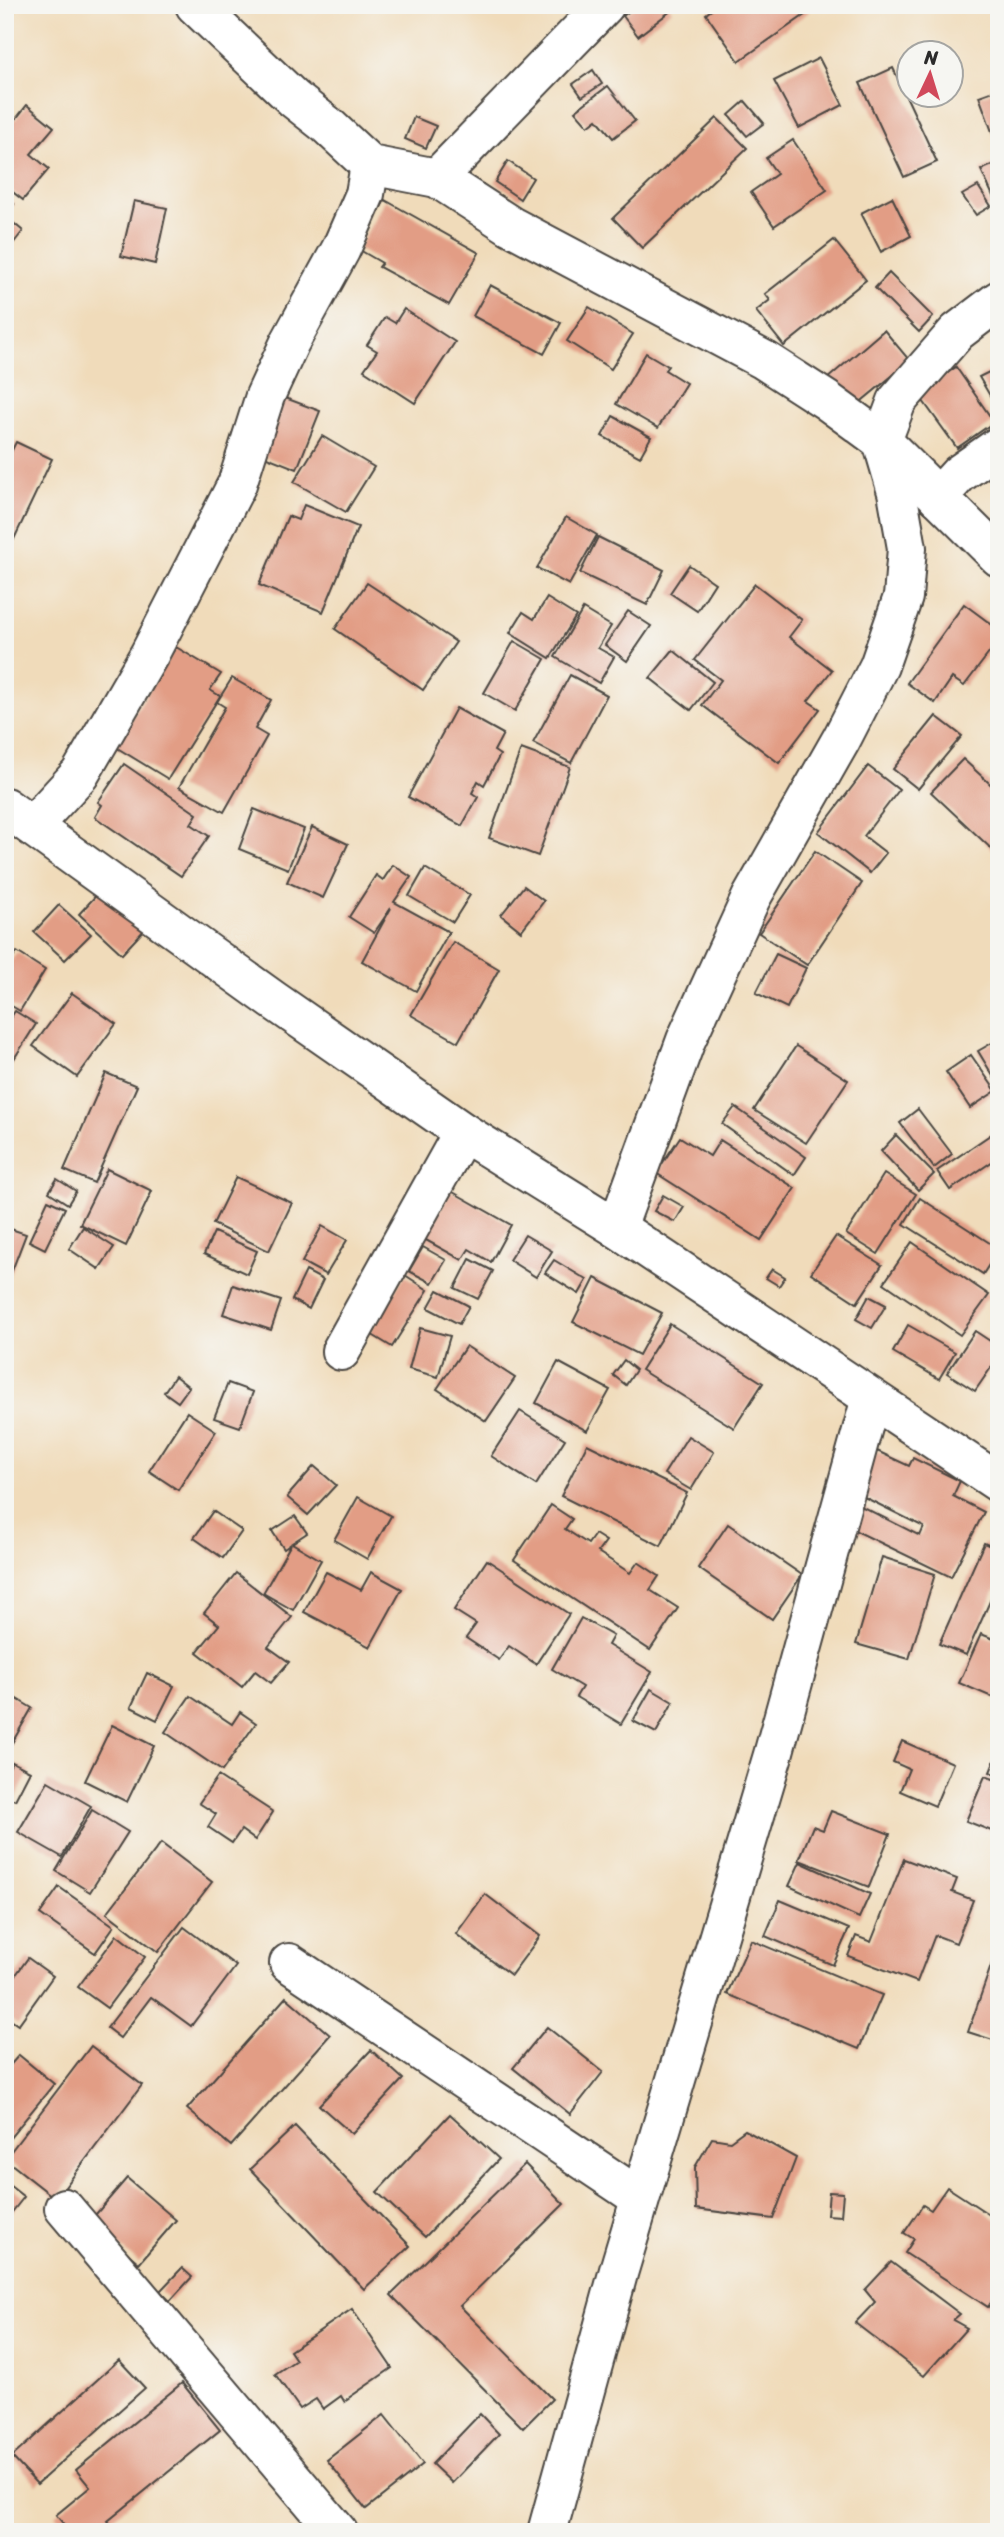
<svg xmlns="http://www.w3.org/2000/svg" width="1004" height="2537" font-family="Sriracha,sans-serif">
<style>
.building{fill:#e29d85}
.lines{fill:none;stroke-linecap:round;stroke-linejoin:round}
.street-casing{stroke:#494540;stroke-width:42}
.street{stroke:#fff;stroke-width:38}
</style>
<rect width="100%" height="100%" fill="#f6f6f2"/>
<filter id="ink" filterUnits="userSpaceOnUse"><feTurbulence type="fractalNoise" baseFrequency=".0143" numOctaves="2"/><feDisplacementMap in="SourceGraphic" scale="14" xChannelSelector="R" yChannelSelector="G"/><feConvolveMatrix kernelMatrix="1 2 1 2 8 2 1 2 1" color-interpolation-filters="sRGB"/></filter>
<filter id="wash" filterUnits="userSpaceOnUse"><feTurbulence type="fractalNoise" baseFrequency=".00686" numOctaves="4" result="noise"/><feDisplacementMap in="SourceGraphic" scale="28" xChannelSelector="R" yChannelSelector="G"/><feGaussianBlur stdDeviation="1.57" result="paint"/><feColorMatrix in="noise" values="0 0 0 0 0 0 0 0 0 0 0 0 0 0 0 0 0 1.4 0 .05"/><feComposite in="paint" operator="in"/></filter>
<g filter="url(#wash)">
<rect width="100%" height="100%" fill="#f0dbba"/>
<g id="blocks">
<g class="building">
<path d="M637,5h31l4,5 -34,26 -15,-20z"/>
<path d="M718,5h86l5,7 -70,49 -33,-47z"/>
<path d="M819,58l24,47 -44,23 -25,-47z"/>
<path d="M893,68l44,94 -33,15 -44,-94z"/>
<path d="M593,70l9,14 -20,13 -9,-13z"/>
<path d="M608,86l27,35 -22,17 -16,-19 -9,7 -13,-15z"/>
<path d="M999,89v59h-1l-19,-52z"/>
<path d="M745,101l19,22 -17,13 -18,-21z"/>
<path d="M27,105l27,22 -23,27 18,15 -26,31 -18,-14v-74l10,8z"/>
<path d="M414,117l22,9 -10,22 -21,-9z"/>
<path d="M717,118l30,30 -105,100 -29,-30z"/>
<path d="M793,140l34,50 -53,36 -23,-34 26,-18 -11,-16z"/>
<path d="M508,161l25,17 -13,21 -25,-17z"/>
<path d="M999,162v47l-18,-39z"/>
<path d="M978,186l13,20 -15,9 -14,-20z"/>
<path d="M5,196l9,8 -9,10z"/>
<path d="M892,197l19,39 -30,16 -20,-39z"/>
<path d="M385,200l94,53 -30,52 -70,-38 3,-4 -24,-14z"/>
<path d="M134,201l33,7 -12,56 -34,-8z"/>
<path d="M11,221l12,10 -11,14 -7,-5v-11z"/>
<path d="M834,240l32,40 -82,66 -28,-35 14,-11 -5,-6z"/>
<path d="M889,273l44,44 -14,15 -44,-44z"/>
<path d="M490,285l71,38 -17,31 -71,-38z"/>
<path d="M589,307l44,27 -22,35 -44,-28z"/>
<path d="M404,309l51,33 -40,61 -51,-33 13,-19 -10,-6 18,-28 10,6z"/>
<path d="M884,330l26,31 -58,48 -25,-30z"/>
<path d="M646,353l22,13 -3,4 21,13 -28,45 -42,-24z"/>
<path d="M956,367l38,55 -37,26 -39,-54z"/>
<path d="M999,367v44l-20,-34z"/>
<path d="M272,393l48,18 -23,58 -48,-19z"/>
<path d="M613,416l38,21 -11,20 -38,-21z"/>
<path d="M322,436l52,31 -28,45 -52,-30z"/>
<path d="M16,442l36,17 -47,99v-94z"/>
<path d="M304,505l54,22 -35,85 -64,-27 29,-69 10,4z"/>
<path d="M566,517l31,18 -28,50 -32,-17z"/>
<path d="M598,537l66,33 -17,35 -67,-32z"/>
<path d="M689,565l26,18 -18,28 -27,-18z"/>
<path d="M367,583l89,59 -33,48 -88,-61z"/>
<path d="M755,584l47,36 -13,17 43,33 -24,31 12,8 -41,54 -77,-58 19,-25 -26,-20z"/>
<path d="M547,598l29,18 -26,42 -40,-25 13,-21 11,7z"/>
<path d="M964,604l35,26v10l-35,46 -12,-8 -17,25 -28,-20z"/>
<path d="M583,609l28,17 -13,22 16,9 -15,26 -44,-26z"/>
<path d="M628,611l23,15 -24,35 -22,-16z"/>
<path d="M514,641l31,18 -30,52 -31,-18z"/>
<path d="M176,647l45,27 -11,16 10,6 -52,83 -54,-33z"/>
<path d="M673,650l40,32 -22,28 -41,-32z"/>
<path d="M570,675l37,20 -36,68 -38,-20z"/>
<path d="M232,678l39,22 -16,29 12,7 -43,76 -45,-25 46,-80 -8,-5z"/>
<path d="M456,708l47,26 -9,17 6,4 -16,30 -6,-4 -6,12 6,4 -16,29 -54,-29z"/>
<path d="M936,716l26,20 -44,53 -25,-20z"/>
<path d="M521,749l49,18 -32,89 -49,-18z"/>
<path d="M963,759l36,33v64l-68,-64z"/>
<path d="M124,764l73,50 -6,10 18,12 -28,40 -86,-59 7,-12 -4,-3z"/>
<path d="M868,766l31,24 -35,46 22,17 -16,20 -52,-41z"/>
<path d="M254,809l50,20 -16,40 -49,-20z"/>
<path d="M312,827l36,17 -25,54 -36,-16z"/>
<path d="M815,851l47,32 -55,82 -48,-32z"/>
<path d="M393,865l18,12 -17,25 55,30 -33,59 -54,-30 29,-53 -17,25 -25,-16 27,-42 7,5z"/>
<path d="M425,868l45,27 -17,27 -44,-26z"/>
<path d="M524,886l20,15 -23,30 -20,-16z"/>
<path d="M103,888l43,40 -24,26 -43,-40z"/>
<path d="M59,905l32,29 -26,26 -31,-28z"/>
<path d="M453,942l46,27 -41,73 -47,-27z"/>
<path d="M17,952l28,18 -25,41 -15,-9v-32z"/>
<path d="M776,954l30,14 -19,40 -31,-15z"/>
<path d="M72,993l44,31 -39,53 -44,-31z"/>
<path d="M15,1011l21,13 -31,49v-47z"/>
<path d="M999,1039v47l-21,-35z"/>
<path d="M796,1046l52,34 -42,63 -52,-33z"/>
<path d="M971,1055l25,36 -26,17 -24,-36z"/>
<path d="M106,1073l31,13 -43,97 -30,-13z"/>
<path d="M735,1107l71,50 -12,18 -72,-51z"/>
<path d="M918,1109l34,45 -18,14 -34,-45z"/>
<path d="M999,1129v28l-49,33 -13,-19z"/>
<path d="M896,1135l38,39 -16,16 -37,-39z"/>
<path d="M680,1137l30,19 10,-16 75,48 -34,52 -105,-67z"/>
<path d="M107,1169l45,22 -26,55 -46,-22z"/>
<path d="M884,1174l32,20 -38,60 -32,-20z"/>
<path d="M236,1177l56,26 -23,48 -56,-27z"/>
<path d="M57,1179l19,12 -8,13 -19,-12z"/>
<path d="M451,1191l60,34 -20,37 -22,-13 -7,11 -38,-21z"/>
<path d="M663,1195l21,12 -9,15 -21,-11z"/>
<path d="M920,1198l79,51 -16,25 -79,-50z"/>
<path d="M48,1200l17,8 -20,41 -16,-8z"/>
<path d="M322,1226l25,14 -21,35 -24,-13z"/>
<path d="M5,1227l21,7 -21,55z"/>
<path d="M83,1227l31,20 -15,22 -30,-20z"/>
<path d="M214,1232l43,19 -10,23 -43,-20z"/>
<path d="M525,1235l27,16 -16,26 -27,-17z"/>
<path d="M836,1236l46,29 -25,38 -46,-30z"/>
<path d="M912,1242l77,53 -29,40 -76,-52z"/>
<path d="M423,1247l23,13 -14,23 -23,-12z"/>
<path d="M470,1259l23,12 -15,28 -23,-11z"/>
<path d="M554,1260l33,20 -8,14 -34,-21z"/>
<path d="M772,1269l13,8 -6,9 -13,-8z"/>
<path d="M306,1271l17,9 -14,29 -17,-9z"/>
<path d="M405,1275l23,15 -36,57 -23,-14z"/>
<path d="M595,1278l67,35 -23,42 -66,-33z"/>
<path d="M233,1285l48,16 -10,29 -48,-16z"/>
<path d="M438,1290l31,16 -10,18 -31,-16z"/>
<path d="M869,1296l17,9 -14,23 -16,-9z"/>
<path d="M670,1324l93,59 -29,45 -93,-58z"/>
<path d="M908,1325l47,27 -16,27 -46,-27z"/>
<path d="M420,1328l30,8 -12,41 -29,-8z"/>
<path d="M975,1331l24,16v9l-24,35 -28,-18z"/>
<path d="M466,1346l49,32 -29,43 -49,-32z"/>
<path d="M624,1360l12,10 -10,15 -13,-10z"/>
<path d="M558,1362l52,28 -23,41 -51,-28z"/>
<path d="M175,1376l14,11 -11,15 -14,-10z"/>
<path d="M228,1383l25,9 -13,35 -26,-9z"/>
<path d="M520,1411l45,28 -29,46 -45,-29z"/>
<path d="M187,1412l29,19 -38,59 -29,-19z"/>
<path d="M688,1436l26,16 -23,38 -27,-16z"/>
<path d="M587,1444l100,49 -26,53 -100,-50z"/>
<path d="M877,1451l32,15 4,-8 47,23 -7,15 31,16 -33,65 -101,-49 11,-22 59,30 4,-9 -68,-34z"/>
<path d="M314,1466l22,19 -28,30 -21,-18z"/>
<path d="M358,1497l33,19 -24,43 -33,-19z"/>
<path d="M551,1505l21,14 -7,10 23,15 7,-10 11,7 -8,11 32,21 8,-11 21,14 -9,14 28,18 -28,42 -136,-90z"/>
<path d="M213,1511l29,20 -19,27 -29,-20z"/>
<path d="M295,1516l12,17 -15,10 29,17 -28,50 -30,-17 28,-49 -7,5 -12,-18z"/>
<path d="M728,1524l74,51 -30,44 -74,-51z"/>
<path d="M984,1543l15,7v31l-33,74 -27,-11z"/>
<path d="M882,1557l53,17 -26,85 -53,-15z"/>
<path d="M487,1560l82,54 -33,50 -27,-18 -10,14 -33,-22 10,-14 -22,-14z"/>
<path d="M326,1572l35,18 10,-18 31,17 -32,58 -66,-35z"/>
<path d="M236,1573l56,44 -24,30 21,15 -18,21 -16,-12 -13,16 -45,-35 22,-27 -15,-12z"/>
<path d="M581,1618l32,18 -5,9 44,27 -31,52 -45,-27 6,-10 -30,-18z"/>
<path d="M981,1634l18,7v59l-40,-17z"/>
<path d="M147,1673l27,13 -17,34 -26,-13z"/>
<path d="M651,1689l22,13 -17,31 -23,-12z"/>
<path d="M5,1692l27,16 -27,47z"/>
<path d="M190,1696l42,28 8,-12 16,11 -34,48 -57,-39z"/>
<path d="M112,1725l42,21 -27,56 -42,-21z"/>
<path d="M902,1741l51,22 -18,43 -35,-15 9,-22 -16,-7z"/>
<path d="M999,1750v26l-9,-4z"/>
<path d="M12,1762l18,9 -15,29 -10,-4v-21z"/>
<path d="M218,1776l55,36 -18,28 -14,-10 -9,13 -24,-16 8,-13 -17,-11z"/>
<path d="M985,1776l14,5v53l-33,-13z"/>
<path d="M48,1781l43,25 -29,51 -44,-25z"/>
<path d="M92,1810l36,22 -38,60 -34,-21z"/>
<path d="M831,1811l59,23 -21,53 -70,-27 14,-34 10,4z"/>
<path d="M161,1843l51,39 -54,70 -51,-39z"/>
<path d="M904,1859l53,20 -5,13 21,8 -17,43 -21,-8 -18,47 -69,-26 8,-20 15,6z"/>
<path d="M800,1862l70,32 -11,24 -70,-32z"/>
<path d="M59,1887l55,39 -19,27 -55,-39z"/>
<path d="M485,1894l55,42 -29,39 -55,-41z"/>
<path d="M780,1900l69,29 -16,36 -68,-29z"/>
<path d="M184,1927l52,39 -45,60 -40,-29 -31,41 -13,-10z"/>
<path d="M117,1935l28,22 -38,51 -29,-21z"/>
<path d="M751,1940l131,55 -23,54 -132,-55z"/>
<path d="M28,1958l25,18 -35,49 -13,-9v-26z"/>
<path d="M992,1963l7,3v76l-31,-10z"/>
<path d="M286,1997l44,38 -99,111 -44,-37z"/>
<path d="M547,2027l56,45 -33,42 -57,-46z"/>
<path d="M91,2046l51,39 -86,114 -51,-40z"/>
<path d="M371,2050l32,29 -51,55 -33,-29z"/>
<path d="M19,2055l35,29 -49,60v-73z"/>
<path d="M450,2114l49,45 -74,78 -48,-45z"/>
<path d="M295,2126l115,120 -46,43 -114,-120z"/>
<path d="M745,2130l51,28 -23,61 -77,-10 -1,-42 17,-29 18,3z"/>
<path d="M525,2164l39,40 -104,102 92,93 -29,29 -132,-133z"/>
<path d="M127,2178l49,42 -37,43 -49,-42z"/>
<path d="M5,2182l19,15 -19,24z"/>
<path d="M947,2187l52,34v69l-11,17 -83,-54 9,-14 -10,-6 19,-28 8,5z"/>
<path d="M829,2192l14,1 -2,23 -14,-1z"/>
<path d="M891,2262l69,52 -7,6 14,8 -43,48 -69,-53 20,-21 -10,-12z"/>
<path d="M182,2268l10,9 -22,24 -10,-10z"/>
<path d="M352,2309l40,59 -48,33 -3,-5 -18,13 -7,-10 -16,10 -25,-35 21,-14 -6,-9z"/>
<path d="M119,2360l26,28 -108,96 -25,-27z"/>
<path d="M182,2383l38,47 -112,91 9,11h-47l-14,-17 34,-28 -14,-17z"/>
<path d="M480,2414l19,20 -47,49 -20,-19z"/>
<path d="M384,2415l39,49 -57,45 -39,-49z"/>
</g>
</g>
</g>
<g filter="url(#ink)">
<use href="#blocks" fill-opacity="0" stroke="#494540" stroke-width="2"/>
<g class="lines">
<g class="street-casing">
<g id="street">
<path d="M195,5l99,94 33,26 43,40 67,13 74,48 253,134 62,40 56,41 117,116"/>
<path d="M437,178l168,-173"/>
<path d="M938,497l21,-23 40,-28"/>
<path d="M5,807l268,193 190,132 154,96 382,255"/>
<path d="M32,826l48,-52 69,-119 88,-171 28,-88 25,-54 51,-93 24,-55 5,-29"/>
<path d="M617,1228l69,-188 65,-142 90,-158 38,-74 24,-69 4,-49 -10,-56 -15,-51 15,-40 60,-69 42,-32"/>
<path d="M341,1351l122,-219"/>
<path d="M289,1963l351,235"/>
<path d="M64,2208l274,324"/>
<path d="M547,2532l72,-262 154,-515 98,-357"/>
</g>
</g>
<use href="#street" class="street"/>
</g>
</g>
<rect width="1004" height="2537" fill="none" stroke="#f6f6f2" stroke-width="28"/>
<g transform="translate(930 74) rotate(4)"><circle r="33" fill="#f6f6f2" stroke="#a5a5a2" stroke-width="2"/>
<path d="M0-5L12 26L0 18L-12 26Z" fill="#d1495b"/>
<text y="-10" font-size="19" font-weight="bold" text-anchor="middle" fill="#2b2b2b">N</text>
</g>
</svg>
